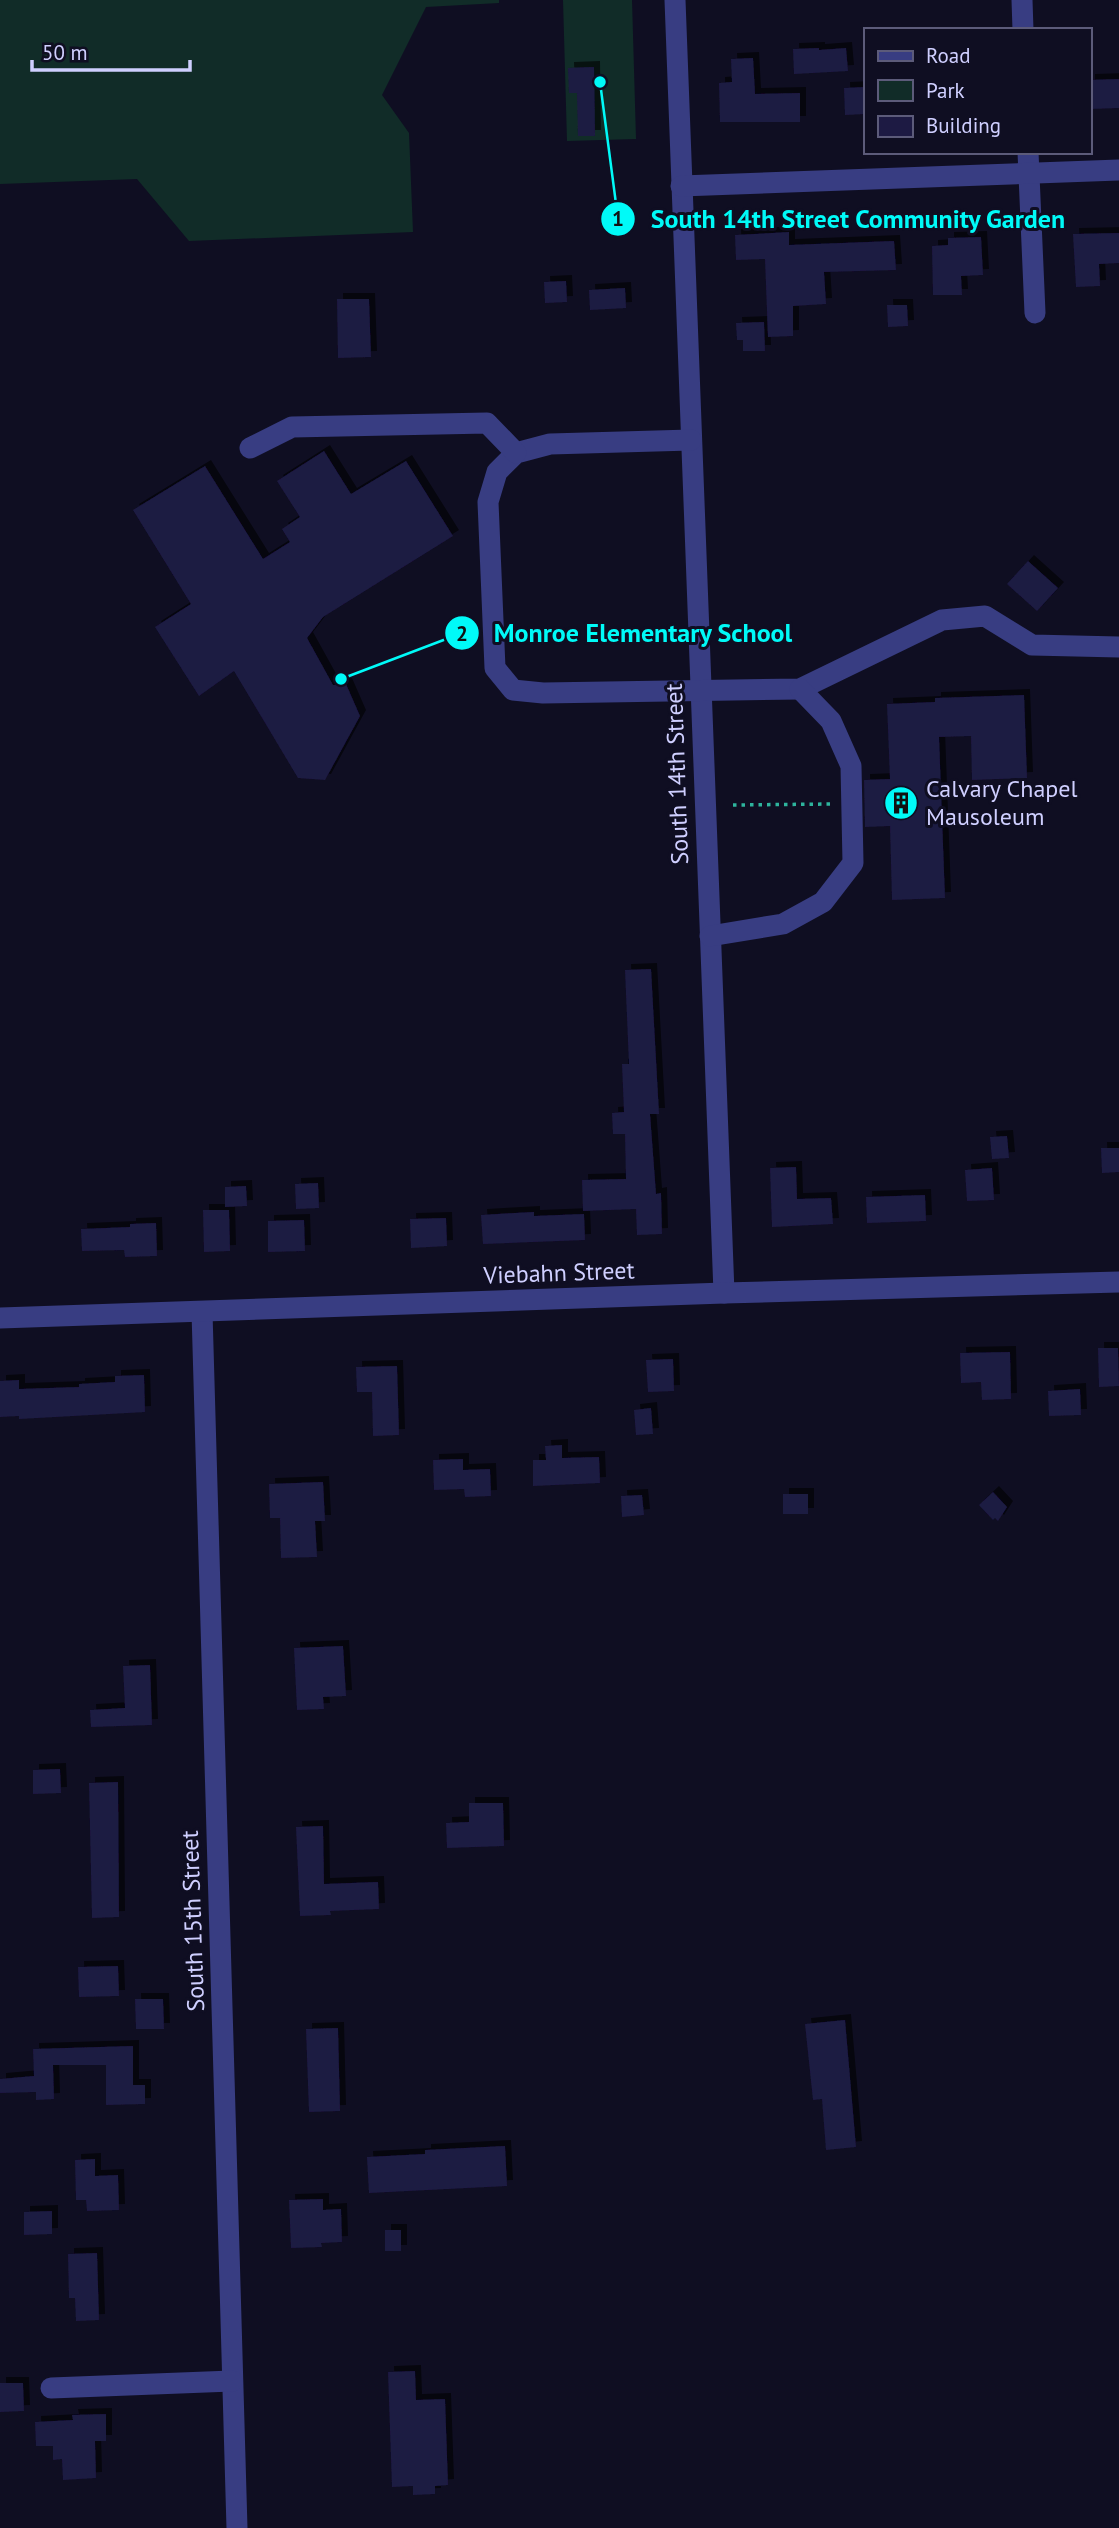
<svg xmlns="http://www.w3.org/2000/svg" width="1119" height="2528" font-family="'PT Sans',sans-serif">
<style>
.green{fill:#112c28}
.building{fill:#1d1a43;filter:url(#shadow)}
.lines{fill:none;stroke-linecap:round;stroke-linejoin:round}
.path{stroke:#2eb49d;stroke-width:3.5;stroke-dasharray:3.5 5;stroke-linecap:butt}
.minor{stroke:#383d82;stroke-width:21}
.labels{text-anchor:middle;stroke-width:6;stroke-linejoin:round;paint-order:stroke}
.street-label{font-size:24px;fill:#cfcfff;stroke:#0f0e22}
.poi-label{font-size:24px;fill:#cfcfff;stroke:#0f0e22;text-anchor:start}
.leader{fill:none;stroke:#00faf8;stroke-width:2.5}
.callout-dot{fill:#00faf8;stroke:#0f0e22;stroke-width:2.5}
.mark-label{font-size:21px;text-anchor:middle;font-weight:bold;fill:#111}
.callout-label{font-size:26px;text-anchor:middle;font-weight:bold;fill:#00faf8;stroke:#0f0e22;stroke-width:6;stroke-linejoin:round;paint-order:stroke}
</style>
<defs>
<filter id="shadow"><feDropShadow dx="6" dy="-6" stdDeviation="0" flood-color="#0009"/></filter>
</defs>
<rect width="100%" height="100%" fill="#0f0e22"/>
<g class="green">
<path d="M0,0h499v3l-73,4 -44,88 27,38 4,99 -224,9 -52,-62 -137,5z"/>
<path d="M563,0h69l4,139 -69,2z"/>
</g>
<g class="building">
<path d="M819,48v2l27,-2 2,23 -54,3 -1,-25z"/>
<path d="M753,58l2,36 45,-1v29h-80l-1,-39 13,-1 -1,-23z"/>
<path d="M594,67l1,69h-17l-1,-43h-8l-1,-25z"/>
<path d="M1119,79v29l-30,1v-29z"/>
<path d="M865,87v27l-20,1 -1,-27z"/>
<path d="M789,232v13l105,-4 2,29 -72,2 2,32 -33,2v30l-25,1 -3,-78 -29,1 -1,-25z"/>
<path d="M1119,233v30l-20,1 1,22 -24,1 -3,-53z"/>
<path d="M981,237l2,38 -22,1 1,19h-29l-1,-49 16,-1v-7z"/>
<path d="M566,281l1,21 -22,1 -1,-21z"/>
<path d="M625,288l1,20 -36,2 -1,-20z"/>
<path d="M337,299h32l2,58 -33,1z"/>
<path d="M887,305h20l1,21 -20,1z"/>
<path d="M764,322l1,29h-22v-11h-6l-1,-17z"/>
<path d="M324,451l27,43 55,-33 47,75 -130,81 -16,21 26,47 13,-1 14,32 -35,64 -27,-2 -64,-107 -35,25 -44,-69 36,-23 -58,-94 72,-44 58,93 27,-17 -8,-13 18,-12 -23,-36z"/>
<path d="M1028,561l30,27 -21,23 -30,-27z"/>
<path d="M1024,695l3,83 -55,2 -1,-44 -32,1 6,161 -53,2 -2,-74 -25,1 -1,-47 26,-1 -3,-75 48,-2v-4z"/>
<path d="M651,969l8,145h-9l6,80 5,-1 1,41 -25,1 -1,-26 -53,2 -1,-31 44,-1 -1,-45h-12l-1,-21 12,-1 -2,-48h7l-4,-94z"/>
<path d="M1007,1136l2,22 -17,1 -2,-22z"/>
<path d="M1101,1148h18v24l-17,1z"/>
<path d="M796,1167l1,32 34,-1 2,26 -61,3 -2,-59z"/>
<path d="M992,1168l2,32 -27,1 -2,-31z"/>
<path d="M318,1183l1,25 -23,1 -1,-25z"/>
<path d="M246,1186l1,20 -22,1v-20z"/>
<path d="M925,1195l1,26 -59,2 -1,-26z"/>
<path d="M203,1210h26l1,41 -26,1z"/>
<path d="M534,1212v4l50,-2 1,26 -102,4 -2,-29z"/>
<path d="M446,1218l1,28 -36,2 -1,-29z"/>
<path d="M304,1220l1,31 -37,1v-31z"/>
<path d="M156,1223l1,33 -32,1 -1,-7 -42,1 -1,-22 49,-2v-3z"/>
<path d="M1098,1348h20l1,38 -20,1z"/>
<path d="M1010,1352l1,47 -29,1 -1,-18 -20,1 -1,-30z"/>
<path d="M673,1359l1,32 -26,1 -2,-32z"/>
<path d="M397,1366l2,69 -26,1 -1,-44h-15l-1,-25z"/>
<path d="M144,1375l1,37 -126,7v-3l-19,1v-36l19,-1v9l60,-2v-3l36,-2v-6z"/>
<path d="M1080,1389l1,26 -32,1 -1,-25z"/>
<path d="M651,1408l2,26 -17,1 -2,-25z"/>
<path d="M562,1445v13l37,-1 1,26 -67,3v-26h13l-1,-14z"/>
<path d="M463,1459v11l27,-1 1,27 -26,1 -1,-8 -30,1 -1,-30z"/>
<path d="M323,1482l2,39h-10l2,36 -36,1 -1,-40h-10l-1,-34z"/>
<path d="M993,1492l14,15 -9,14 -3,-3 -2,2 -14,-15z"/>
<rect x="783" y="1494" width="25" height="20"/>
<path d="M642,1495l2,20 -22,2 -1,-21z"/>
<path d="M343,1646l3,50 -23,1 1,12 -27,1 -3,-62z"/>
<path d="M150,1665l2,60 -61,2 -1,-17 35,-2 -2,-42z"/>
<path d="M60,1769l1,24 -28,1v-24z"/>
<path d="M118,1782l1,135 -27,1 -3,-135z"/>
<path d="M469,1803h34l1,43 -57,2 -1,-25 23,-1z"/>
<path d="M323,1826l1,58 54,-2 1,27 -49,2 1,4 -31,1 -4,-89z"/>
<path d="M118,1966l1,30 -40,1 -1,-30z"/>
<path d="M135,1999h28l1,30h-28z"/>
<path d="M845,2020l11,127 -30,3 -4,-51 -9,1 -8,-76z"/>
<path d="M338,2028l2,83 -31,1 -3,-83z"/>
<path d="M133,2046v39h12v19l-39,1v-40h-53l1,34 -18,1v-8l-36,1v-14l34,-3 -1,-27z"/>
<path d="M505,2146l2,40 -138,7 -2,-36 58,-3v-4z"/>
<path d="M95,2159v17l23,-1 1,35 -32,1 -1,-11h-10l-1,-40z"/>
<path d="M323,2199v11l18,-1 1,33 -21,1 1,4 -31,1 -2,-48z"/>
<path d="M52,2211v23l-28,1v-23z"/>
<rect x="385" y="2230" width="16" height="21"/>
<path d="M97,2253l2,67 -23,1 -1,-23h-6l-1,-44z"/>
<path d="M415,2371l1,29 29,-1 3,86 -13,1v8l-22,1v-9l-21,1 -4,-115z"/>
<path d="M0,2383h23l1,28 -24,1z"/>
<path d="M106,2414v27h-11l1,37 -33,2 -1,-21 -9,1v-14h-17l-1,-24 38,-2 -1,-5z"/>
</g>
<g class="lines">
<path class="path" d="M733,805l99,-1"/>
<g class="minor">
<path d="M675,0l49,1293"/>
<path d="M1022,0l1,30"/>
<path d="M1028,152l7,161"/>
<path d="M681,186l438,-16"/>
<path d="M691,440l-141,4 -34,9 -19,19 -9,30 7,166 18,22 30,3 257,-4 142,-69 43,-4 47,29 87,2"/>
<path d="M250,448l42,-21 195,-4 29,30"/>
<path d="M710,936l73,-12 40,-22 30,-39 -2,-97 -20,-45 -31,-32"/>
<path d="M202,1312l35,1216"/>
<path d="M0,1318l724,-25 395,-11"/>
<path d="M51,2388l181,-7"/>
</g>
</g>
<defs>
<g id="building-disc" transform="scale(1.75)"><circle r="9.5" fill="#00faf8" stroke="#0f0e22"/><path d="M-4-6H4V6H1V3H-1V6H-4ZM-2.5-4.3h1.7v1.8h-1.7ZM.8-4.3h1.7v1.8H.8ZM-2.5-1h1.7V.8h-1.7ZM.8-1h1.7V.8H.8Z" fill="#111"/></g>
</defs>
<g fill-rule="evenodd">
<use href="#building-disc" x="901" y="803"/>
</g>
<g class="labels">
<g class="street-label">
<text transform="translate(677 774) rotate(-92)" y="8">South 14th Street</text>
<text transform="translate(559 1273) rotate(-2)" y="8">Viebahn Street</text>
<text transform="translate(193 1921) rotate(-92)" y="8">South 15th Street</text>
</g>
<g class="poi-label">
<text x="926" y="797">Calvary Chapel<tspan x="926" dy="28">Mausoleum</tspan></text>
</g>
</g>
<path class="leader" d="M600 82L618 219M341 679L462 633"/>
<g class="callout-dot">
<circle cx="600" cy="82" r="7"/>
<circle cx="341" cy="679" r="7"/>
<circle cx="618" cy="219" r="18"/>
<circle cx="462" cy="633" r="18"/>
</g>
<g class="mark-label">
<text x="618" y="226">1</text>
<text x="462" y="641">2</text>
</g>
<g class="callout-label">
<text x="858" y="228">South 14th Street Community Garden</text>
<text x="643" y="642">Monroe Elementary School</text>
</g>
<rect x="864" y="28" width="228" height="126" fill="#0f0e22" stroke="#5c5b7a" stroke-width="2"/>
<rect x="878" y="51" width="35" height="10" fill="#383d82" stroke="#5c5b7a" stroke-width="2"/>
<text x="926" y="63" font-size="21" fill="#cfcfff">Road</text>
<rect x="878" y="80" width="35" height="21" fill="#112c28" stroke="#5c5b7a" stroke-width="2"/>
<text x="926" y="98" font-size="21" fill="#cfcfff">Park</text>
<rect x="878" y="116" width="35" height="21" fill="#1d1a43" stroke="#5c5b7a" stroke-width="2"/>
<text x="926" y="133" font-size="21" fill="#cfcfff">Building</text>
<path d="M32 60v10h158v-10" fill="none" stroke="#cfcfff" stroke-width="3.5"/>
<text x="42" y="60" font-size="21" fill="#cfcfff" stroke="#0f0e22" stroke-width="5" paint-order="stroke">50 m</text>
</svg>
